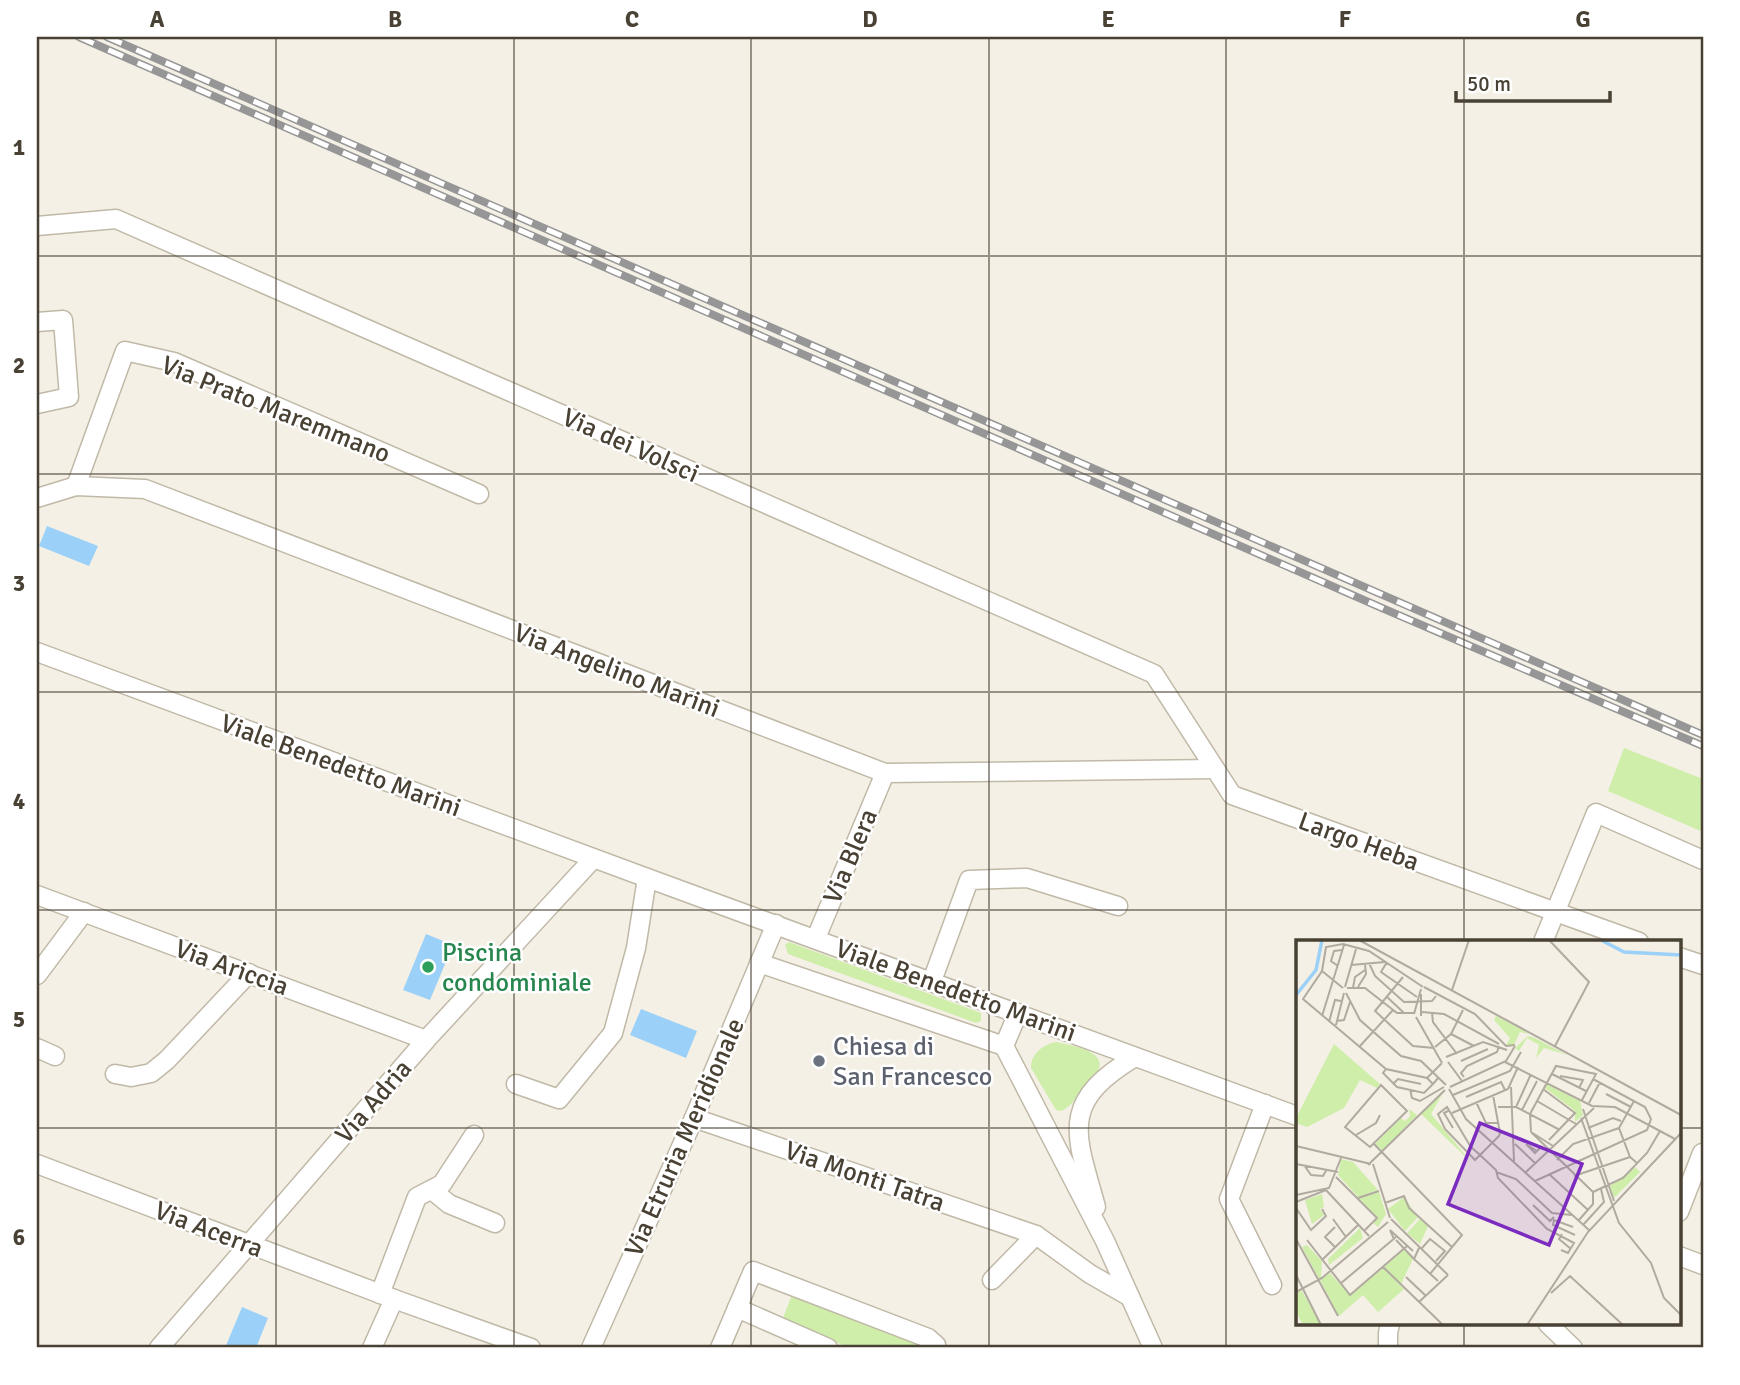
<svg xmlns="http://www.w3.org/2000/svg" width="1740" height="1385" font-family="Signika,sans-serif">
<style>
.green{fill:#ceeeaa}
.water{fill:#9bd1f8}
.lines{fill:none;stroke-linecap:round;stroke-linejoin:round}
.street-casing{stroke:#c1b9a7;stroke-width:21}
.street{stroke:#fff;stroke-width:18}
.rail-casing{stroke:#969696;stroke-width:8}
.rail{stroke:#fff;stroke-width:5;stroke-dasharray:16;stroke-linecap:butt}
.grid{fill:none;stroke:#484134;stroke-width:2;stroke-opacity:0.55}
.leisure-dot{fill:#2e9e5b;stroke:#fff;stroke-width:2.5}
.worship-dot{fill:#6b7280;stroke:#fff;stroke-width:2.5}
.labels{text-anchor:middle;stroke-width:5;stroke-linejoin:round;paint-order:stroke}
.street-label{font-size:26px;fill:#484134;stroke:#fff}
.leisure-label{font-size:26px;fill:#27864d;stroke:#fff;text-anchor:start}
.worship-label{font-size:26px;fill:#5b616d;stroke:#fff;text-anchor:start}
.inset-river{fill:none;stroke:#9bd1f8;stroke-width:3.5}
.inset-road{fill:none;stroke:#b0aa9f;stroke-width:2}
.view{fill:#7b2cbf;fill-opacity:0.15;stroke:#7b2cbf;stroke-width:3.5}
.inset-edge{fill:none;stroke:#484134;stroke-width:3.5}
.neatline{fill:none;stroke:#484134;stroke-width:2.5}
.grid-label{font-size:23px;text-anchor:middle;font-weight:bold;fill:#484134}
</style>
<rect width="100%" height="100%" fill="#f5f0e6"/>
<g class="green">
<path d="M1624,748l79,31v53l-95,-41z"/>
<path d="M789,942l192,71v8l-5,2 -188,-69 -3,-9z"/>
<path d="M1056,1042c12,3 50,8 43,27 -2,6 -11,13 -14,18 -7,9 -13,19 -24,24l-5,-1 -25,-42c0,-15 12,-23 25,-26z"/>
<path d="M792,1295l125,47 3,6h-71l-66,-30z"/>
</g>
<g class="water">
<path d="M47,526l51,20 -9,20 -50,-20z"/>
<path d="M426,934l27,11 -23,55 -27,-10z"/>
<path d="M641,1009l56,22 -11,27 -56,-23z"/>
<path d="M242,1307l26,11 -12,30h-31z"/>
</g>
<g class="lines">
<g class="street-casing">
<g id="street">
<path d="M37,226l79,-7 1038,455 78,121 407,147"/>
<path d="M37,322l26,-2 6,77 -32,7"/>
<path d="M76,486l49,-135 49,11 305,132"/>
<path d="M37,498l39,-12 69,3 740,284 330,-4"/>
<path d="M37,652c419,156 840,311 1260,464"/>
<path d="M37,895l389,145"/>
<path d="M816,938l69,-165"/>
<path d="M1543,942l53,-129 107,47"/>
<path d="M1679,957l24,8"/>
<path d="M759,963l245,83"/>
<path d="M37,975l47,-63"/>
<path d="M932,981l37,-101 58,-2 91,28"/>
<path d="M1018,1013l-14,33 101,195 48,107"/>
<path d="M37,1048l18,8"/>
<path d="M115,1074l16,3 20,-4 16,-13 82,-87"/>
<path d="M516,1084l43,15 54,-66 23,-85 11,-70"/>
<path d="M1265,1104l-36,95 43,86"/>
<path d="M694,1118l342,117 54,39 40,23"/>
<path d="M37,1164l357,135 137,49"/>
<path d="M432,1190l17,14 46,19"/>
<path d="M1096,1207c-20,-73 -38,-104 39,-150"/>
<path d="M1679,1212l23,-59"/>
<path d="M1679,1256l24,9"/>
<path d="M992,1280l44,-45"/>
<path d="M380,1294l37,-97 25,-13 32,-49"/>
<path d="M737,1308l91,40"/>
<path d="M1548,1324l25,24"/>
<path d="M159,1348l267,-308 167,-181"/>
<path d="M372,1348l22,-49"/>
<path d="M591,1348l103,-230 82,-194"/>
<path d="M720,1348l33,-77 175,67 8,7 -1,3"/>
<path d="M1388,1348v-15l2,-9"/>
</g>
</g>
<use href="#street" class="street"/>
<g class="rail-casing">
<g id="rail">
<path d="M79,37l1303,571 321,138"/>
<path d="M107,37l1596,698"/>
</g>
</g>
<use href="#rail" class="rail"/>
</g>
<path class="grid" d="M276,37v1311M514,37v1311M751,37v1311M989,37v1311M1226,37v1311M1464,37v905M37,256h1666M37,474h1666M37,692h1666M37,910h1666M37,1128h1260M1679,1128h24M1464,1324v24"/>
<circle class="leisure-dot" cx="428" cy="967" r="7"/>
<circle class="worship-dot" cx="819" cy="1061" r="7"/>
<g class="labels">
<g class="street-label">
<text transform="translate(276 409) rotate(22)" y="9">Via Prato Maremmano</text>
<text transform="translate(631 445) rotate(24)" y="9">Via dei Volsci</text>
<text transform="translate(617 670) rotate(21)" y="9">Via Angelino Marini</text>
<text transform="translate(341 765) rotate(20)" y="9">Viale Benedetto Marini</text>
<text transform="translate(1359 841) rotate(20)" y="9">Largo Heba</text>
<text transform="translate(850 856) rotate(-67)" y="9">Via Blera</text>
<text transform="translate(232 967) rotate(20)" y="9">Via Ariccia</text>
<text transform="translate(956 990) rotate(20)" y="9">Viale Benedetto Marini</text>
<text transform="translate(373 1101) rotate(-49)" y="9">Via Adria</text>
<text transform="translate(684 1137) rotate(-66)" y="9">Via Etruria Meridionale</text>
<text transform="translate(865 1176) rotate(19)" y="9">Via Monti Tatra</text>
<text transform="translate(209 1229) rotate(21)" y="9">Via Acerra</text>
</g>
<g class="leisure-label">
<text x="442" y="961">Piscina<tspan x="442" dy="30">condominiale</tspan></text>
</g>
<g class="worship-label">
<text x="833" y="1055">Chiesa di<tspan x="833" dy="30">San Francesco</tspan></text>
</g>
</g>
<g transform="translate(1296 940)">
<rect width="385" height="385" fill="#f5f0e6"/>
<path d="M200,76l34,18 -10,-2 -6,13h-8l4,-7 -16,-18zM232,96l7,2 32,17 -23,-7 -8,10 3,-13 -12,-7 -8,13 -4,-3zM38,104l46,40 -3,4 -17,-8 -16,28 -37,19 -11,-4v-5zM251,144l33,17 3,14 -8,7v-11l-30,-23zM148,151l-13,23 41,49 -51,-49zM113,169l8,6 -34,36 -8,-7 26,-26 4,3 5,-5zM45,219l12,3 25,28 -20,7 -20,-22zM339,227l5,5 -26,26 -4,-12zM83,252l7,22 -8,13 -5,-4 5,-5 -19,-20zM26,254l2,13 -4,2 4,6 -12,9 -7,-24zM108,257l14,20 -13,14 -17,-22zM124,279l8,7 -8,18 -13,-11zM64,288l3,10 -34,27 -1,-6zM11,305l15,16 -1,16 5,-4 -7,6 -17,-32zM108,310l9,9 -12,25 -17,-17zM87,328l21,21 -26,23 -15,-17 -24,21 -19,-36 10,-7 20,23zM6,350v1l19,34h-18l-7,-13v-19z" fill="#ceeeaa"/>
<path class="inset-river" d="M305,0l23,12 57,3M0,55l20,-25 6,-30"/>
<path class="inset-road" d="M63,0l322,175M253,0l40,42 -34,64M91,22l-6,10 36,25M73,23l6,13 29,26 28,-1 4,-5M55,25l34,-3M42,26l-7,-5 3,-10 8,-1M26,31l21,17M107,37l-28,34 38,35 21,2M49,47l11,-38M62,47l8,-13 -1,-10M127,47l-54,-36 -26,-7 -17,3 -4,24 -19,28 83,70 41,9 6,6 6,-7M128,47l51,27 31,32 9,-1M51,48h18l32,25h17M57,48l2,-11 10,-7M156,50l17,-50M50,53l14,27 41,36 20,5 25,24M125,54v22M90,56l18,17M126,72l22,2 55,30M136,73l1,9 24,32M118,74l7,-25M26,76l22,-71M120,77l26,46M40,81l8,-1 6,-18M33,82l6,-22 6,1M40,85l8,-32M155,94l23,12M64,106l33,-36M139,107l16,-13 12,-24M150,117l37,-15 24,8M165,121l27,-12M152,122l14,19M209,122l87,44 23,1 60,32M90,129l-3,4 14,14 27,6 9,-9M256,134l34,17M264,136l23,4 -4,8M168,137l-3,-4 6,-7 30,-14 2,-6M131,138l15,-15M98,143l4,-4 23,5M85,145l26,26 -37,36 -25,-20zM154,147l56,-26 9,-15M215,147l3,74M114,149l2,9 8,3 24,-14M153,149l17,30 123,111M247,149l32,24 -26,27M310,154l25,13M157,155l57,-24 11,-19M197,155l7,38 -1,3 -24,24 -30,-31 -7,-15 9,-7 22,37 2,3 9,8 16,15 2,8 49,51 27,14 -6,10 -7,-3M170,157l35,-15 4,8M241,161l39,23M338,161l-15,27 11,29 7,6M180,162l10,21h13M293,163l11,-21M202,167h18l44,23M220,167l15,-33M287,169l31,92M154,170l-6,3 9,15M226,170l15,-29M156,173l56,-24 10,-22M285,178l38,105 32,40 13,35 17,17M292,188l25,-10 8,3M235,192l-1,-18 26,-48 40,8 -14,26M60,195l20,-12 4,-8M78,204l88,91 -32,39M219,204l20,19M0,206l75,18M257,206l-22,-14 62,60M241,211l-11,-7 9,9 7,-7M261,220l16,-16 46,-16M0,224l42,8M77,224l17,54M8,225l7,10 12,1 4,-7M72,225l77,-75M200,232l20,7 36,34 20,2M230,232l68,-64M253,234l39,36M278,236l56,-19M40,237l41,41 -13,13M239,241l112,-51 4,-11 -6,-12 -52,-28M29,249l44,47M297,252l30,-14 24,-25 13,-22M0,255l33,-7 12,-30M62,258l21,-7M0,262l30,-12M89,263l19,-7 5,12 43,39M237,265l17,16 4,-4M0,268l15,22 15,-14 -4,-7M37,279l13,18M95,279l57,56M283,280l14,-16v-12M287,285l21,-23 -3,-13M277,287l-19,-7 -1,5 22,10M266,294l-3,5 12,10M0,299l42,77M98,299l-4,-9 23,21M11,300l43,55 57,-49M100,300l18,19M39,307l-10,-10 10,-10M123,308l-5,11 24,22M126,308l8,-9 15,12 -9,10M26,320l36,-35M87,327l60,58M0,335l25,50M110,337l20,19M44,344l56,-47M0,352l26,-14 66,-56M255,353l19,-17 53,49M123,362l29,-27M231,385l61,-93 93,-99"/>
<path class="view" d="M184,183l102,41 -33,81 -101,-41z"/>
<rect width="385" height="385" class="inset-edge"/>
</g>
<rect width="1740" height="1385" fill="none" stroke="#ffffff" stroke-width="77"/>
<path d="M1456 91v10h154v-10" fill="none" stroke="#484134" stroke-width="3.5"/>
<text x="1467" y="91" font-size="21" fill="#484134" stroke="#ffffff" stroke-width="5" paint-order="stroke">50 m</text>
<rect x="38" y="38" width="1664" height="1308" class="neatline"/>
<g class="grid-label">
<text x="157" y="27">A</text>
<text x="395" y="27">B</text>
<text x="632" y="27">C</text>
<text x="870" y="27">D</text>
<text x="1108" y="27">E</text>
<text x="1345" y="27">F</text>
<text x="1583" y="27">G</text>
<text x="19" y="155">1</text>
<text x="19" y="373">2</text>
<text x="19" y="591">3</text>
<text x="19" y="809">4</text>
<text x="19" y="1027">5</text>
<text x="19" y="1245">6</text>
</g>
</svg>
